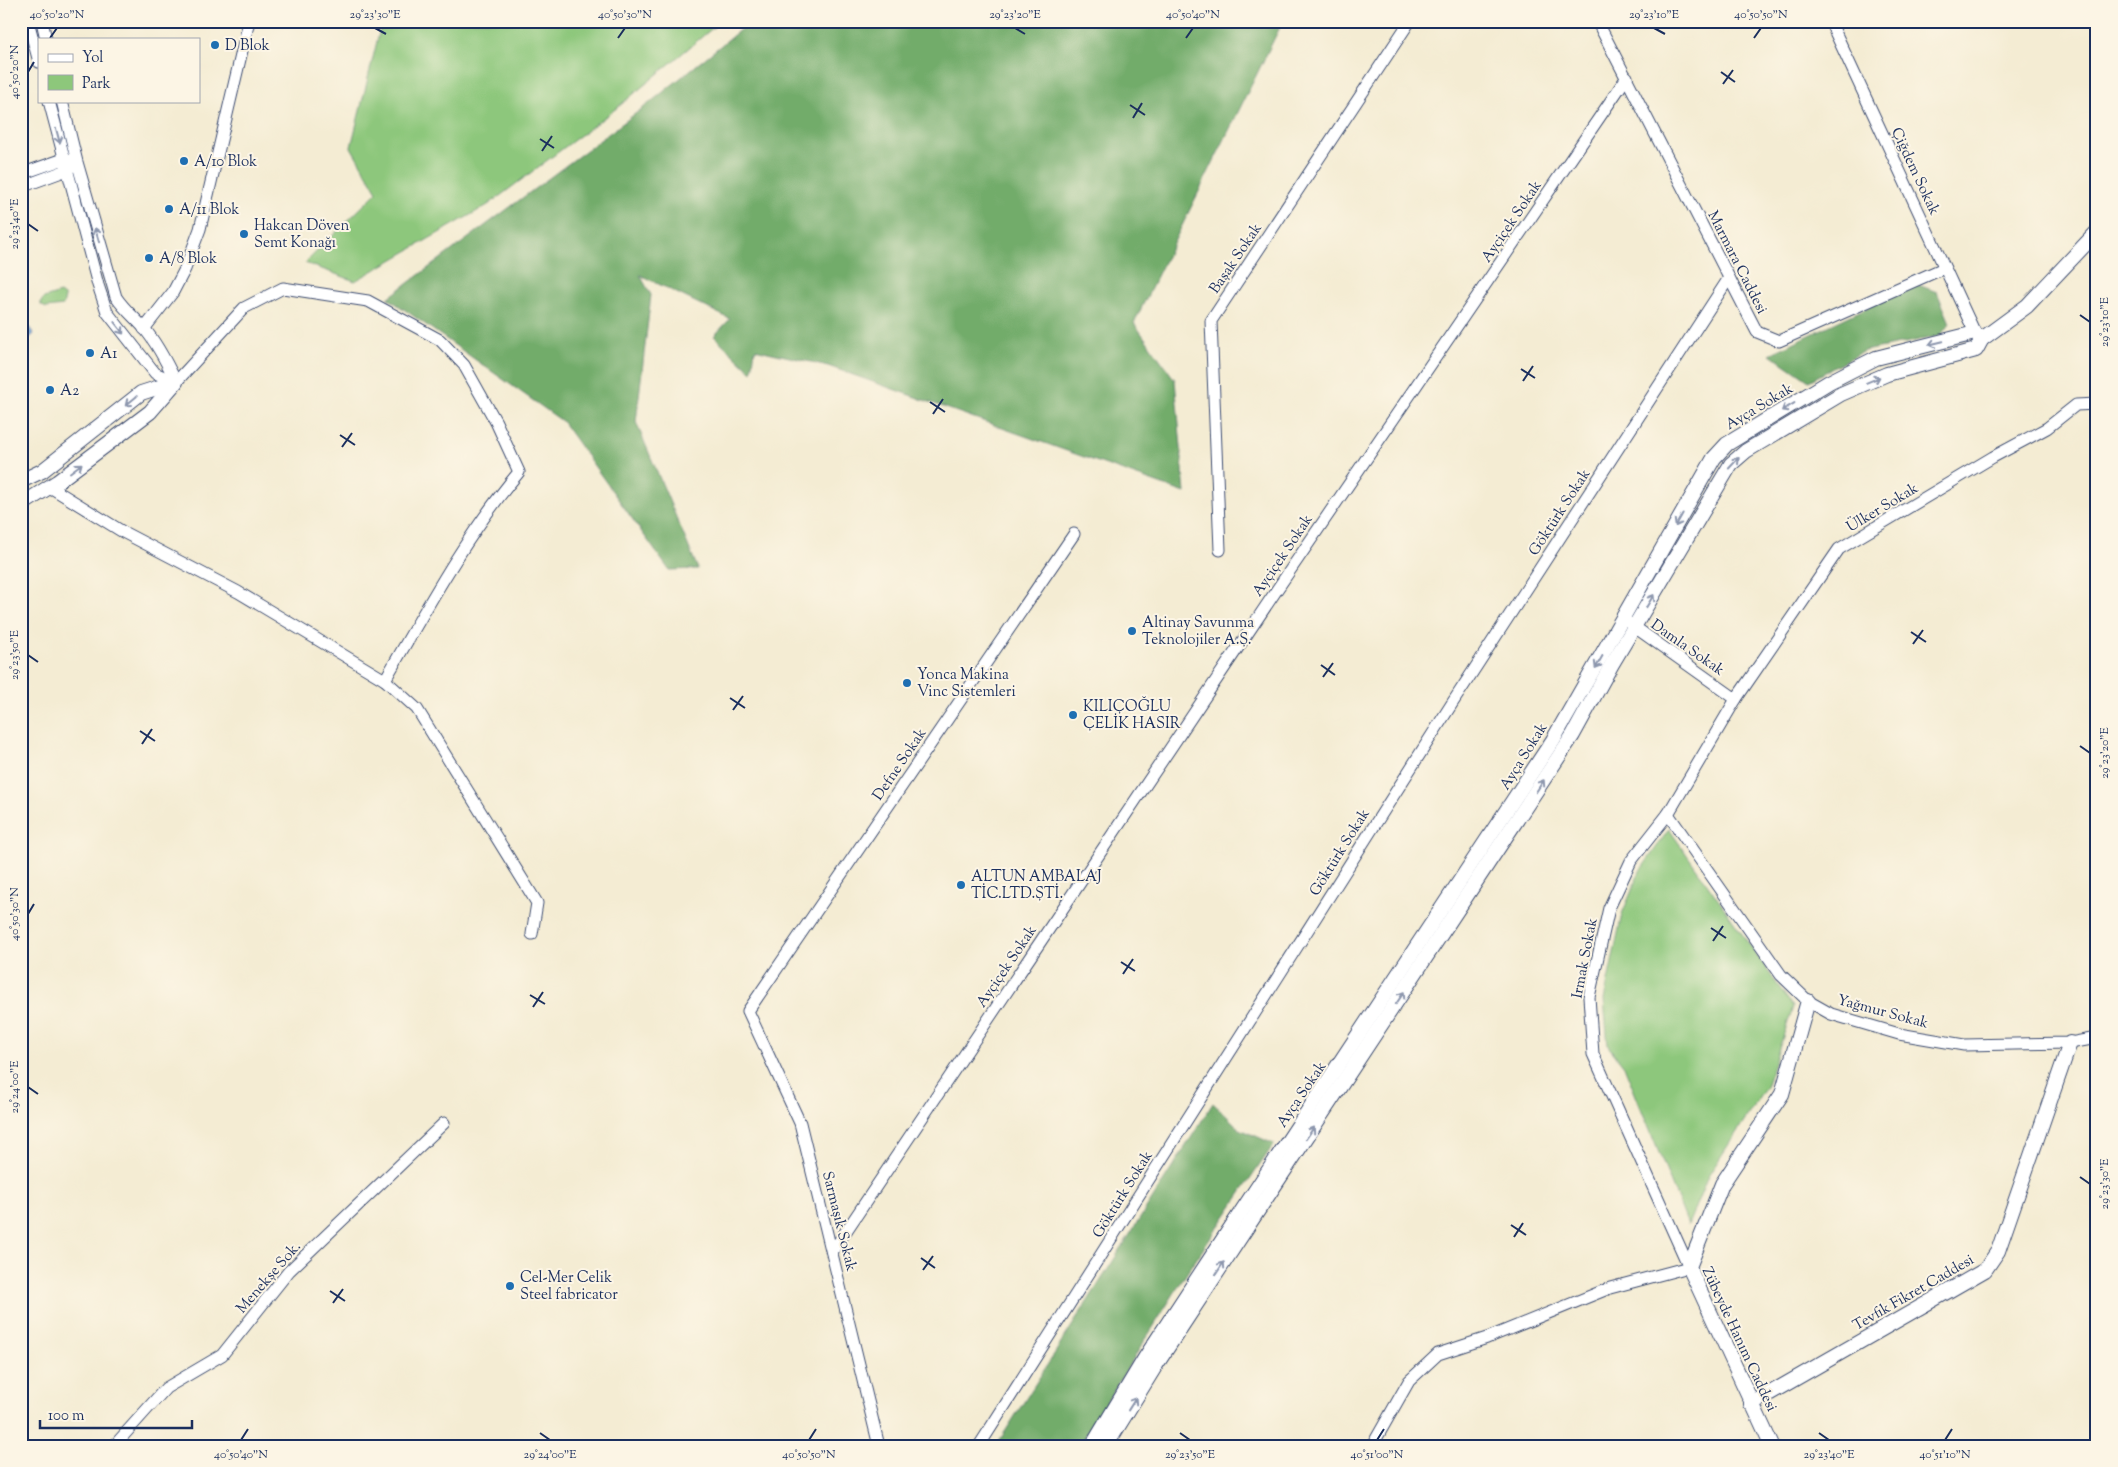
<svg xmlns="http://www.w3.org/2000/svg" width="2118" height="1467" font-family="'Sorts Mill Goudy',serif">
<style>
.green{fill:#8dc77b;stroke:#547b6c}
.forest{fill:#72ac6b;stroke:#466e64}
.water{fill:#6aa5da;stroke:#426a9c}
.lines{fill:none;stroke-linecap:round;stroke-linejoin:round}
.minor-casing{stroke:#3c4b70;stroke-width:13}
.tertiary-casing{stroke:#3c4b70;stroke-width:16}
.minor{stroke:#fff;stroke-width:11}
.tertiary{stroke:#fff;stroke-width:14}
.oneway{stroke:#8d97ae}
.ticks{fill:none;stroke:#1b2f5e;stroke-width:2}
.poi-dot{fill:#1f6fb2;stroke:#fcf5e5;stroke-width:2}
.labels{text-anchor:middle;stroke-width:4;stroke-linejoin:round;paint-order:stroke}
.poi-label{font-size:15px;fill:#1b2f5e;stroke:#fcf5e5;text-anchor:start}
.street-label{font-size:15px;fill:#1b2f5e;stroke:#fcf5e5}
.neatline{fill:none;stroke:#1b2f5e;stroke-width:2}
.ticks-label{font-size:12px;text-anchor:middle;fill:#1b2f5e}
</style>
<rect width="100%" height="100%" fill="#fcf5e5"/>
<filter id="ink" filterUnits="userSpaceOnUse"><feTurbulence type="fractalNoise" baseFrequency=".02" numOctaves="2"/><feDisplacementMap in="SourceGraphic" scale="10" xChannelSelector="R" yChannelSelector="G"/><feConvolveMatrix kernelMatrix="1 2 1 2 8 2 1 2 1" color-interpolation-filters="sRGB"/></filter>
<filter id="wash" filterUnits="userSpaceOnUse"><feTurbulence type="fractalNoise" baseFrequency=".0096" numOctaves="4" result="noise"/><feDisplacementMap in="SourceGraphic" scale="20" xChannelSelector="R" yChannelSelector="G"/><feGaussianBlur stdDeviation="1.12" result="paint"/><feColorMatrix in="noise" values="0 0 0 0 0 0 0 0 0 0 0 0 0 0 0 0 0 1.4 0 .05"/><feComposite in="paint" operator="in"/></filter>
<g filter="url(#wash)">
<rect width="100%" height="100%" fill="#f4ecd3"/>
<g class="green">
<path d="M382,21h339l-103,86 -130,98 -133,76 -50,-18 72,-71 -26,-45z"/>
<path d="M60,293l5,4 -2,9 -17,2 -5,-3v-3l3,-4z"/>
<path d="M1669,829l124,178 -27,80 -59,91 -19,47 -64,-159 -16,-20 -4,-46 18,-86 18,-43z"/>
</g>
<g class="forest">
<path d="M751,21h532l-149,302 41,57 10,113 -357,-127 -73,-17 -3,23 -38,-36 16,-17 -90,-44 11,20 -15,127 62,147 -29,1 -107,-149 -174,-123 259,-193z"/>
<path d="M1916,284l21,8 13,31 -10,13 -76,15 -55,30 -39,-27z"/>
<path d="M1213,1103l27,26 34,15 -89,132 -106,170h-83z"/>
</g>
<path class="water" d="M21,317l13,17 -12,10 -1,-1z"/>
</g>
<g filter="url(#ink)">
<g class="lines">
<g class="minor-casing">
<g id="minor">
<path d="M28,21l11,41"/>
<path d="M42,21l4,18"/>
<path d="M1597,21l160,311 22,9 165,-73"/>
<path d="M1830,21l145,312"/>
<path d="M49,101l49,184 9,27 48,61 21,9"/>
<path d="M62,101l15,61 39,135c8,12 18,20 27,30 14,16 24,36 33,55"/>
<path d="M21,174l43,-15 6,2"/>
<path d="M21,187l46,-17 5,-4"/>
<path d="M144,329l29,-37 12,-23 15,-40 49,-208"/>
<path d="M176,382l68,-74 39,-20 85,13 72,39 24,25 32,57 23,50c-53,63 -93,137 -134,208"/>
<path d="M50,487l73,45 115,60 147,88 32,29 120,194 -5,31"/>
<path d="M1220,550l-9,-229 199,-300"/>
<path d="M1629,623l107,76"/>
<path d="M1668,814l113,161 27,26 23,13 68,20 65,11 106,-2 27,-5"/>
<path d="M832,1252l446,-664 349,-511"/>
<path d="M114,1446l52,-58 56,-33 67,-84 155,-148"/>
<path d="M879,1446l-79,-323 -52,-112 326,-477"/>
<path d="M979,1446l474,-744 276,-424"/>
<path d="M1372,1446l37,-65 29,-27 49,-16 123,-50 79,-21 -96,-213 -4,-57 20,-89 22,-47 37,-47 68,-115 103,-150 154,-92 54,-29 29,-23 21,-1"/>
</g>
</g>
<g class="tertiary-casing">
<g id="tertiary">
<path d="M21,481l21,-10 99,-78 34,-11"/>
<path d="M21,505l36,-23 93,-70 26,-30"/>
<path d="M1751,1404l234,-134 13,-19 72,-208"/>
<path d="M1092,1446l53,-88 69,-105 339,-513 161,-282 13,-14 102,-62 47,-24 99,-25 7,6"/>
<path d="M1106,1446l50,-81 105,-159 312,-471 39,-71 119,-200 15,-13 95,-57 46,-20 89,-24 6,-11 45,-33 70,-74"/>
<path d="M1772,1446l-83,-179 33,-83 60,-90 26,-93"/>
</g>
</g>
<use href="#minor" class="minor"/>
<use href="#tertiary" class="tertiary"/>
</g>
<defs><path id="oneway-shaft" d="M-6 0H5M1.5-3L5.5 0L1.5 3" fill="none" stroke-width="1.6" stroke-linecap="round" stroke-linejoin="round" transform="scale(1.25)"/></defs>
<g class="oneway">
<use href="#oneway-shaft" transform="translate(58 136) rotate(75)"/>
<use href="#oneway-shaft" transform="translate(97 235) rotate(-106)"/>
<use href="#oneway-shaft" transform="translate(119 328) rotate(52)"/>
<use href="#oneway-shaft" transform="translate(1936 343) rotate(166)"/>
<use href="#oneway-shaft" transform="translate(1873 380) rotate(-23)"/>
<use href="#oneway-shaft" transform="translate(131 401) rotate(140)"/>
<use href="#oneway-shaft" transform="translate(1788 407) rotate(149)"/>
<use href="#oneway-shaft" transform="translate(1734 463) rotate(-47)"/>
<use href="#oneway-shaft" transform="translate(76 468) rotate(-37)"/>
<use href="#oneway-shaft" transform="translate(1679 520) rotate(119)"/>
<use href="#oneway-shaft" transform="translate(1650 601) rotate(-59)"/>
<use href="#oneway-shaft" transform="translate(1599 662) rotate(120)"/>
<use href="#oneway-shaft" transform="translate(1540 786) rotate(-57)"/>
<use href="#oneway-shaft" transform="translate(1400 998) rotate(-56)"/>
<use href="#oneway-shaft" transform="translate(1310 1133) rotate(-56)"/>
<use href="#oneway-shaft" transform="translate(1220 1268) rotate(-57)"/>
<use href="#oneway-shaft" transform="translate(1132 1404) rotate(-58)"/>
</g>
</g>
<path class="ticks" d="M375,28l11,6M1015,28l10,6M1654,28l11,6M50,38l7,-10M618,38l7,-10M1186,38l7,-10M1754,38l7,-10M28,72l6,-10M1721,72l14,10M1723,84l10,-14M1130,105l15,10M1133,118l9,-15M540,139l14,9M542,151l10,-15M28,224l10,7M2080,315l10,7M1521,369l14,9M1523,381l10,-15M930,402l15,10M933,414l10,-15M340,435l15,10M342,447l10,-14M1911,632l15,10M1913,644l10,-14M28,655l10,7M1321,665l14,10M1323,677l10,-14M730,698l15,10M733,710l10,-14M140,731l15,10M142,744l10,-15M2080,746l10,7M28,914l6,-10M1711,928l15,10M1713,941l10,-15M1121,962l14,9M1123,974l10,-15M530,995l15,9M533,1007l10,-15M28,1087l10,7M2080,1177l10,7M1511,1225l15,10M1514,1237l9,-14M921,1258l14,10M923,1270l10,-14M330,1291l15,10M333,1303l10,-14M540,1433l10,7M1180,1433l10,7M1819,1433l10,7M241,1440l7,-11M809,1440l7,-11M1377,1440l7,-11M1945,1440l7,-11"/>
<g class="poi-dot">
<circle cx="215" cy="45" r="5"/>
<circle cx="184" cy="161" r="5"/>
<circle cx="169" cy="209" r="5"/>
<circle cx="244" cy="234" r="5"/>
<circle cx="149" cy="258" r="5"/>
<circle cx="90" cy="353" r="5"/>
<circle cx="50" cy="390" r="5"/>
<circle cx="1132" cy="631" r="5"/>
<circle cx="907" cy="683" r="5"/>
<circle cx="1073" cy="715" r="5"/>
<circle cx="961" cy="885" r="5"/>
<circle cx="510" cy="1286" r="5"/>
</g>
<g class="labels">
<g class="poi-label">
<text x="225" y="50">D Blok</text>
<text x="194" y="166">A/10 Blok</text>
<text x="179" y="214">A/11 Blok</text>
<text x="254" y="230">Hakcan Döven<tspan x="254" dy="17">Semt Konağı</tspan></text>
<text x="159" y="263">A/8 Blok</text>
<text x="100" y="358">A1</text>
<text x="60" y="395">A2</text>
<text x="1142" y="627">Altinay Savunma<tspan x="1142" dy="17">Teknolojiler A.Ş.</tspan></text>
<text x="917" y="679">Yonca Makina<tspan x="917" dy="17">Vinc Sistemleri</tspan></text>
<text x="1083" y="711">KILIÇOĞLU<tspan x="1083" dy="17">ÇELİK HASIR</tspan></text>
<text x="971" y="881">ALTUN AMBALAJ<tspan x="971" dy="17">TİC.LTD.ŞTİ.</tspan></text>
<text x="520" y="1282">Cel-Mer Celik<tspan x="520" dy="17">Steel fabricator</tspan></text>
</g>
<g class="street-label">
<text transform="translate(1916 171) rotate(65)" y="5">Çiğdem Sokak</text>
<text transform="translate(1511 221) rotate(-56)" y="5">Ayçiçek Sokak</text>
<text transform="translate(1235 258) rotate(-56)" y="5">Başak Sokak</text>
<text transform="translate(1738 262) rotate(63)" y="5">Marmara Caddesi</text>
<text transform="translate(1759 406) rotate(-31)" y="5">Ayça Sokak</text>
<text transform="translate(1882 507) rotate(-31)" y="5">Ülker Sokak</text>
<text transform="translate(1559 512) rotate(-57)" y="5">Göktürk Sokak</text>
<text transform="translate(1282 555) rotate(-56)" y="5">Ayçiçek Sokak</text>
<text transform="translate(1688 647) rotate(35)" y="5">Damla Sokak</text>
<text transform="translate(1523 756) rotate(-58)" y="5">Ayça Sokak</text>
<text transform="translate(899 764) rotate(-56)" y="5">Defne Sokak</text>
<text transform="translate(1339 852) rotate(-58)" y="5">Göktürk Sokak</text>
<text transform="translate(1584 958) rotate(-79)" y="5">Irmak Sokak</text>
<text transform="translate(1006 966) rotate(-56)" y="5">Ayçiçek Sokak</text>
<text transform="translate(1883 1011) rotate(15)" y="5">Yağmur Sokak</text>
<text transform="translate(1301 1094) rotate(-56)" y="5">Ayça Sokak</text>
<text transform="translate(1122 1194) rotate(-58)" y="5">Göktürk Sokak</text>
<text transform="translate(840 1221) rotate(76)" y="5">Sarmaşık Sokak</text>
<text transform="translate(268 1277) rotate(-49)" y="5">Menekşe Sok.</text>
<text transform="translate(1913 1292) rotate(-30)" y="5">Tevfik Fikret Caddesi</text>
<text transform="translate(1740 1339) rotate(65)" y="5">Zübeyde Hanım Caddesi</text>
</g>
</g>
<rect width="2118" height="1467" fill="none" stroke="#fcf5e5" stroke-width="55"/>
<rect x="38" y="38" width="162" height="65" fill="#fcf5e5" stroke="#a2a6af"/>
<rect x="48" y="54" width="25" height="8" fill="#ffffff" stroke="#a2a6af"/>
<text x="82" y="62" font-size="15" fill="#1b2f5e">Yol</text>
<rect x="48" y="75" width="25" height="15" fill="#8dc77b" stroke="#a2a6af"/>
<text x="82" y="88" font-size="15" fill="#1b2f5e">Park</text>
<path d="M40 1420v8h152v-8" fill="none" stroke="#1b2f5e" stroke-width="2.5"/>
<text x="48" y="1420" font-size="15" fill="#1b2f5e" stroke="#fcf5e5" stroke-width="4" paint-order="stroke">100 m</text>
<rect x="28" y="28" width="2062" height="1412" class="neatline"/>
<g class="ticks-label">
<text x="57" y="18">40°50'20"N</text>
<text x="375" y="18">29°23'30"E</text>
<text x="625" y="18">40°50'30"N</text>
<text x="1015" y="18">29°23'20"E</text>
<text x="1193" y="18">40°50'40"N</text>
<text x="1654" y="18">29°23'10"E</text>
<text x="1761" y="18">40°50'50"N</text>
<text transform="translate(14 72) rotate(-90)" y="4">40°50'20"N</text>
<text transform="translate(14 224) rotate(-90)" y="4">29°23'40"E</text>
<text transform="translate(2104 322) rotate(-90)" y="4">29°23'10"E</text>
<text transform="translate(14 655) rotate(-90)" y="4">29°23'50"E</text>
<text transform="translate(2104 753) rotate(-90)" y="4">29°23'20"E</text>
<text transform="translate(14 914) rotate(-90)" y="4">40°50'30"N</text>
<text transform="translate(14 1087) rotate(-90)" y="4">29°24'00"E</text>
<text transform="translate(2104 1184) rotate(-90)" y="4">29°23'30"E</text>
<text x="241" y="1458">40°50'40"N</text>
<text x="550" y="1458">29°24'00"E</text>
<text x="809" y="1458">40°50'50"N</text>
<text x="1190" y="1458">29°23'50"E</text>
<text x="1377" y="1458">40°51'00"N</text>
<text x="1829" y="1458">29°23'40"E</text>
<text x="1945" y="1458">40°51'10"N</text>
</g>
</svg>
